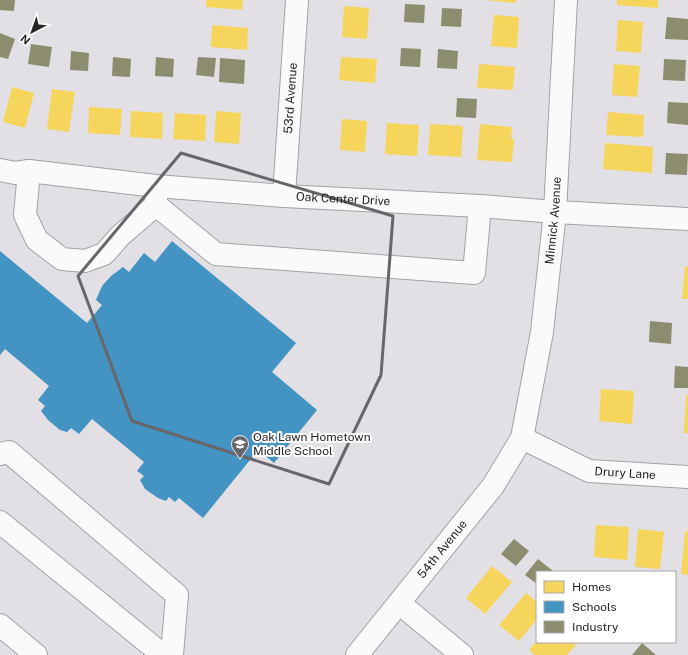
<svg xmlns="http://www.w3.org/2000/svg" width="688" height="655" font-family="'Public Sans',sans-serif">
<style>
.homes{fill:#f6d55c}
.schools{fill:#4393c3}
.industry{fill:#8c8c6e}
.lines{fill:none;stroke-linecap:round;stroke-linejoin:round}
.minor-casing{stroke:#a3a1a5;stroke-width:24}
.minor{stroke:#fbfafb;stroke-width:22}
.marked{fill:none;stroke:#68666a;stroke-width:3;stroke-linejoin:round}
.labels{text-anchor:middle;stroke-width:4;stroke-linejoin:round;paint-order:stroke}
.street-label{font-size:12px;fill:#272528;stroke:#fff}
.poi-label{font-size:12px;fill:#272528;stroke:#fff;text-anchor:start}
</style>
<rect width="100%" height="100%" fill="#e2e0e4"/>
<g class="homes">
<path d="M206,0h37l-1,10 -36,-3z"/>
<path d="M486,0h30v3z"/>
<path d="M617,0h41v8l-41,-3z"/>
<path d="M344,6l25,2 -2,31 -25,-2z"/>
<path d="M494,15l25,2 -2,31 -26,-2z"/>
<path d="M618,20l25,2 -2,31 -25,-2z"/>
<path d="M212,25l36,3 -1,22 -36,-3z"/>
<path d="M341,57l36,2 -2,24 -36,-3z"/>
<path d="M479,64l36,3 -2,23 -36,-2z"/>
<path d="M614,64l26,2 -3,31 -25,-2z"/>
<path d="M12,87l22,6 -9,35 -22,-6z"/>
<path d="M52,89l23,3 -6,40 -22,-3z"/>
<path d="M89,107l33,2 -2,26 -32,-2z"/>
<path d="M131,111l32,2 -1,26 -32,-2z"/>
<path d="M216,111l25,2 -2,31 -25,-2z"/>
<path d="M608,112l36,3 -1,22 -37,-2z"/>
<path d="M175,113l31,2 -1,26 -32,-2z"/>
<path d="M342,119l25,2 -2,31 -25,-2z"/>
<path d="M387,123l32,2 -2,31 -32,-2z"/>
<path d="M430,124l33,2 -2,31 -33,-2z"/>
<path d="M480,124l32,3 -1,12h3l-2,23 -35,-2z"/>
<path d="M605,143l48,4 -1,26 -49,-4z"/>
<path d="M685,266l3,1v32h-6z"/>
<path d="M601,389l33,2 -2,33 -33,-3z"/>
<path d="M686,395h2v38h-4z"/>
<path d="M596,525l33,2 -2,33 -33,-3z"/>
<path d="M638,529l26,3 -4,37 -25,-2z"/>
<path d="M685,531l3,1v43l-7,-1z"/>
<path d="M492,566l20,16 -27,32 -19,-16z"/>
<path d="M526,593l11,9v17l-18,22 -20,-16z"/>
<path d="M536,642h36l4,3 -9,10h-32l-6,-5z"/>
</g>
<path class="schools" d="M172,241l124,102 -24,29 45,38 -43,53 -16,-13 -55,68 -24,-20 -4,4 -6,-5 -3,4 -8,-3 -13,-9 -5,-9 4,-4 -7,-5 7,-9 -52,-43 -13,15 -8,-6 -4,4 -7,-2 -12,-10 -7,-9 4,-5 -7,-6 11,-14 -44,-37 -5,6v-104l87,72 15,-18 -6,-5 6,-14 9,-10 12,-9 6,5 15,-19 11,9z"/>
<g class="industry">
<path d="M0,0h15l-1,11 -14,-1z"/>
<path d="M405,4l20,1 -1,18 -20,-1z"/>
<path d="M442,8l20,1 -1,18 -20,-1z"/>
<path d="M667,17l21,2v21l-23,-1z"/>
<path d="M0,33l15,6 -7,20 -8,-2z"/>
<path d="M31,44l21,3 -3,20 -21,-3z"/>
<path d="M401,48l20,1 -1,18 -20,-1z"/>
<path d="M438,49l20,2 -1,18 -20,-1z"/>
<path d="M71,51l18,2 -1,18 -18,-1z"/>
<path d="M113,57l18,2 -1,18 -18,-1z"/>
<path d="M156,57l18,2 -1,18 -18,-1z"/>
<path d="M198,57l18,1 -2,19 -18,-2z"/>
<path d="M220,58l25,2 -1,24 -25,-2z"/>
<path d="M664,59l22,1 -1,21 -22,-1z"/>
<path d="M457,98l20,1 -1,19 -20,-1z"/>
<path d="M668,102l20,1v22l-21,-2z"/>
<path d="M666,153l22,1 -1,21 -22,-1z"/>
<path d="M650,321l22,2 -1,21 -22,-2z"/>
<path d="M675,366l13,1v21h-14z"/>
<path d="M514,539l15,12 -13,15 -15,-12z"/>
<path d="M538,559l15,12 -16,1v12l-12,-9z"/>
<path d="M642,643l14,12h-24z"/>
</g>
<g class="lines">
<g class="minor-casing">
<g id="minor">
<path id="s1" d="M0,170l15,3 14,-2 127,15 128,10 196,10 75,6 133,7"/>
<path d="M29,171l-4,44 12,25 25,19 23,2 19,-7 17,-19 35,-30v-14"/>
<path id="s2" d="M284,196l13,-196"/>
<path d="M156,205l60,49 258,19 6,-67"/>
<path id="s3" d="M522,438l67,33 99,6"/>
<path d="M0,454l9,-2 168,143 -5,60"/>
<path d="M0,522l163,133"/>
<path d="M399,603l63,52"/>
<path d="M0,625l36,30"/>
<path id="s4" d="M357,655l136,-169 29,-48 20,-106 13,-120 11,-212"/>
</g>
</g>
<use href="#minor" class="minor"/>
</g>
<path class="marked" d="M181,153l212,63 -12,159 -52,109 -197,-63 -54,-145z"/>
<defs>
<g id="school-pin" transform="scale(0.9)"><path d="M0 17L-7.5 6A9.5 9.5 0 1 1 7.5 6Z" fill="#68666a" stroke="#fff"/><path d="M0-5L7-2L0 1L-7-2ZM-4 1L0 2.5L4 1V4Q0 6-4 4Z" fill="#fff"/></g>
</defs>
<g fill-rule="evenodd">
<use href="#school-pin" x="240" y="444"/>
</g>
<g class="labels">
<g class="street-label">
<text dy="4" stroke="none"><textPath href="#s2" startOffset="98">53rd Avenue</textPath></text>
<text dy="4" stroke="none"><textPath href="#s1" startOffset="345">Oak Center Drive</textPath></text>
<text dy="4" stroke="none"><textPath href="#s4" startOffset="493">Minnick Avenue</textPath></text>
<text dy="4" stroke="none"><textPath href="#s3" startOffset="111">Drury Lane</textPath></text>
<text dy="4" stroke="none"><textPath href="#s4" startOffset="136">54th Avenue</textPath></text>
</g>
<g class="poi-label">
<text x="253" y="441">Oak Lawn Hometown<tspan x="253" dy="14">Middle School</tspan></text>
</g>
</g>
<rect x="536" y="571" width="140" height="72" fill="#ffffff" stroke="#a9a8a9"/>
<rect x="544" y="581" width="20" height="12" fill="#f6d55c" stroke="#a9a8a9"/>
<text x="572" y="591" font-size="12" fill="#272528">Homes</text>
<rect x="544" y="601" width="20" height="12" fill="#4393c3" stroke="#a9a8a9"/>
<text x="572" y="611" font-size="12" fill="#272528">Schools</text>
<rect x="544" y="621" width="20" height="12" fill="#8c8c6e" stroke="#a9a8a9"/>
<text x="572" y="631" font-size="12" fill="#272528">Industry</text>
<g transform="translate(32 32) rotate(221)" stroke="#ffffff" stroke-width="3" paint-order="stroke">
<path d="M0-3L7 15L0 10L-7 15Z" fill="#272528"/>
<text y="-6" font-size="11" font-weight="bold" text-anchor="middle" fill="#272528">N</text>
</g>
</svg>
